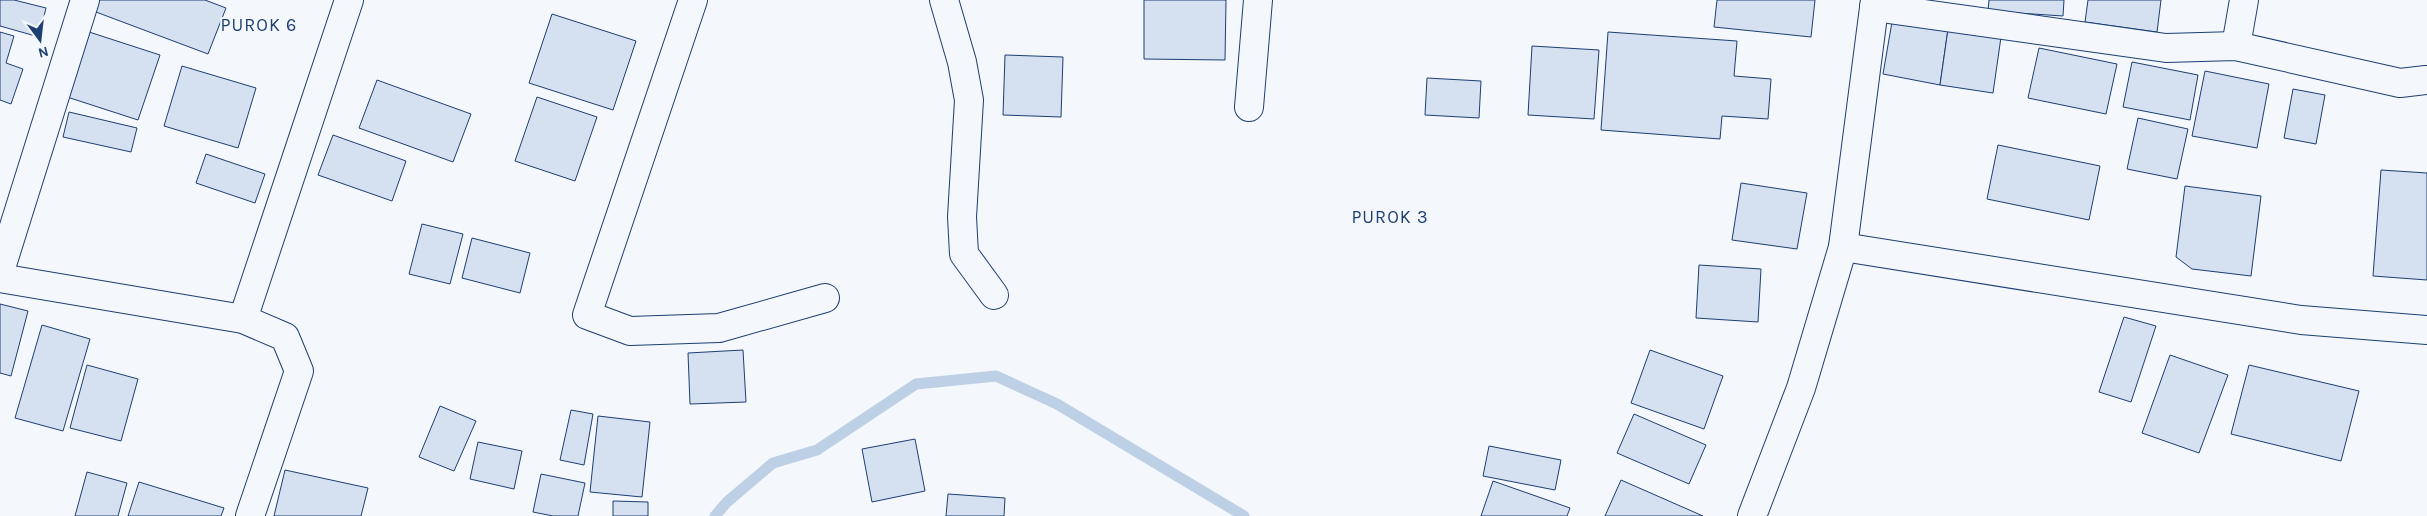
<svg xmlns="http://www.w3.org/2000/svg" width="2427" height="516" font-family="Karla,sans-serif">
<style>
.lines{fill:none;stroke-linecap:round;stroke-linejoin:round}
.stream{stroke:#bed0e5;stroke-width:11}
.building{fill:#d5e0f0;stroke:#1d3f73}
.minor-casing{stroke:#1d3f73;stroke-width:30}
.minor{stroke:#f4f7fb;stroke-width:28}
.labels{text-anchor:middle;stroke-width:4;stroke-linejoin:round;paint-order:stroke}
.neighbourhood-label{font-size:18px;letter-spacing:1px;fill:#1d3f73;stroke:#f4f7fb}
</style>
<rect width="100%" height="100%" fill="#f4f7fb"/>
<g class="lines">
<path class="stream" d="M715,516l12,-14 46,-39 44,-13 99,-66 80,-8 61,28 187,112"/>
</g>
<g class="building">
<path d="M0,0h14l32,8 -7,29 -39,-11z"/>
<path d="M92,0h113l21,8 -18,46 -120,-45z"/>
<path d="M1144,0h82l-1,60 -81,-1z"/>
<path d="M1717,0h98l-4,37 -97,-10z"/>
<path d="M1989,0h75l-1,16 -75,-5z"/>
<path d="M2088,0h73l-4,32 -72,-10z"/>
<path d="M552,14l84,27 -23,69 -84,-27z"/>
<path d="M1892,22l56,7 -8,56 -57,-11z"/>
<path d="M1948,29l53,8 -8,56 -53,-8z"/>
<path d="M86,31l74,24 -22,65 -74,-24z"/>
<path d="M0,32l14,4 -8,27 17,6 -12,35 -11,-4z"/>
<path d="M1608,32l129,9 -3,35 37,3 -3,40 -46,-3 -2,23 -119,-9z"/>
<path d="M1532,46l67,4 -5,69 -66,-4z"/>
<path d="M2039,48l78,16 -11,50 -78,-16z"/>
<path d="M1005,55l58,2 -2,60 -58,-2z"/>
<path d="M2132,62l66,13 -8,45 -67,-13z"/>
<path d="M182,66l74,22 -18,60 -74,-22z"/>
<path d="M2205,71l64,13 -12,64 -65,-12z"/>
<path d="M1427,78l54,3 -2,37 -54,-3z"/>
<path d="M377,80l94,34 -18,48 -94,-34z"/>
<path d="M2293,89l32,6 -9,49 -32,-6z"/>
<path d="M537,97l60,20 -22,64 -60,-20z"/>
<path d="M69,112l68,16 -6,24 -68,-15z"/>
<path d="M2138,118l50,11 -11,50 -50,-10z"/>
<path d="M333,135l73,26 -14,40 -74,-26z"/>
<path d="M1998,145l102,21 -11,54 -102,-21z"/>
<path d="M206,154l59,20 -10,29 -59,-20z"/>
<path d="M2381,170l46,3v107l-54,-4z"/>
<path d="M1741,183l66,10 -10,56 -65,-9z"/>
<path d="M2185,186l76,10 -10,80 -59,-7 -16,-12z"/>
<path d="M422,224l41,10 -13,50 -41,-10z"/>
<path d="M472,238l58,15 -10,40 -58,-15z"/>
<path d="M1699,265l62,4 -3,53 -62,-4z"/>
<path d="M0,304l28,7 -17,65 -11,-3z"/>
<path d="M2124,317l32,9 -25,76 -32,-10z"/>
<path d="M42,325l48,14 -27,92 -48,-13z"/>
<path d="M743,350l3,52 -56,2 -2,-51z"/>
<path d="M1650,350l73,26 -19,53 -73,-26z"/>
<path d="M2170,355l58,20 -29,78 -57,-20z"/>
<path d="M87,365l51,14 -17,62 -51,-13z"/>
<path d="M2249,365l110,26 -18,70 -110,-27z"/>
<path d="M440,406l36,15 -22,50 -35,-14z"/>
<path d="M571,410l22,4 -9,51 -24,-5z"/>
<path d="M1634,414l72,31 -17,39 -72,-31z"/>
<path d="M598,416l52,6 -8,75 -52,-5z"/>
<path d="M915,439l10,52 -53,11 -10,-53z"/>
<path d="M478,442l44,9 -8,38 -44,-10z"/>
<path d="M1489,446l72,14 -6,30 -72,-14z"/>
<path d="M285,470l83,18 -7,28h-87z"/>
<path d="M87,472l40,11 -9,33h-43z"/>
<path d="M541,474l44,9 -7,33h-25l-20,-4z"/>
<path d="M1621,480l82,36h-98z"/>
<path d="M1493,481l77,27 -3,8h-86z"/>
<path d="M139,482l85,26 -3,8h-93z"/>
<path d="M948,494l57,4 -1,18h-58z"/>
<path d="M613,501l35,1v14h-35z"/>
</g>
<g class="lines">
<g class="minor-casing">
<g id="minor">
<path d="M693,0l-106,315 43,16 89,-3 106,-30"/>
<path d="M944,0l18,62 7,38 -7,117 2,37 30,41"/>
<path d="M1874,7l292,41 70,-2 164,37 26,-3"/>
<path d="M2236,46l8,-46"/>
<path d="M1249,107l9,-107"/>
<path d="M1843,247l458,73 126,10"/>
<path d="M0,271l85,-271"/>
<path d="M0,278l243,41 42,18 14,34 -49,145"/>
<path d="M243,319l106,-319"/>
<path d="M1752,516l49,-128 42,-141 32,-247"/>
</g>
</g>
<use href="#minor" class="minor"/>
</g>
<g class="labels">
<g class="neighbourhood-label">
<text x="259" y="31">PUROK 6</text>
<text x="1390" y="223">PUROK 3</text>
</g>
</g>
<g transform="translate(40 40) rotate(165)" stroke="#f4f7fb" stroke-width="4" paint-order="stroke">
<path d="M0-4L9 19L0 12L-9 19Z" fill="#1d3f73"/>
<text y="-8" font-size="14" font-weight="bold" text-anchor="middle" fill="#1d3f73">N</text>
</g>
</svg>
